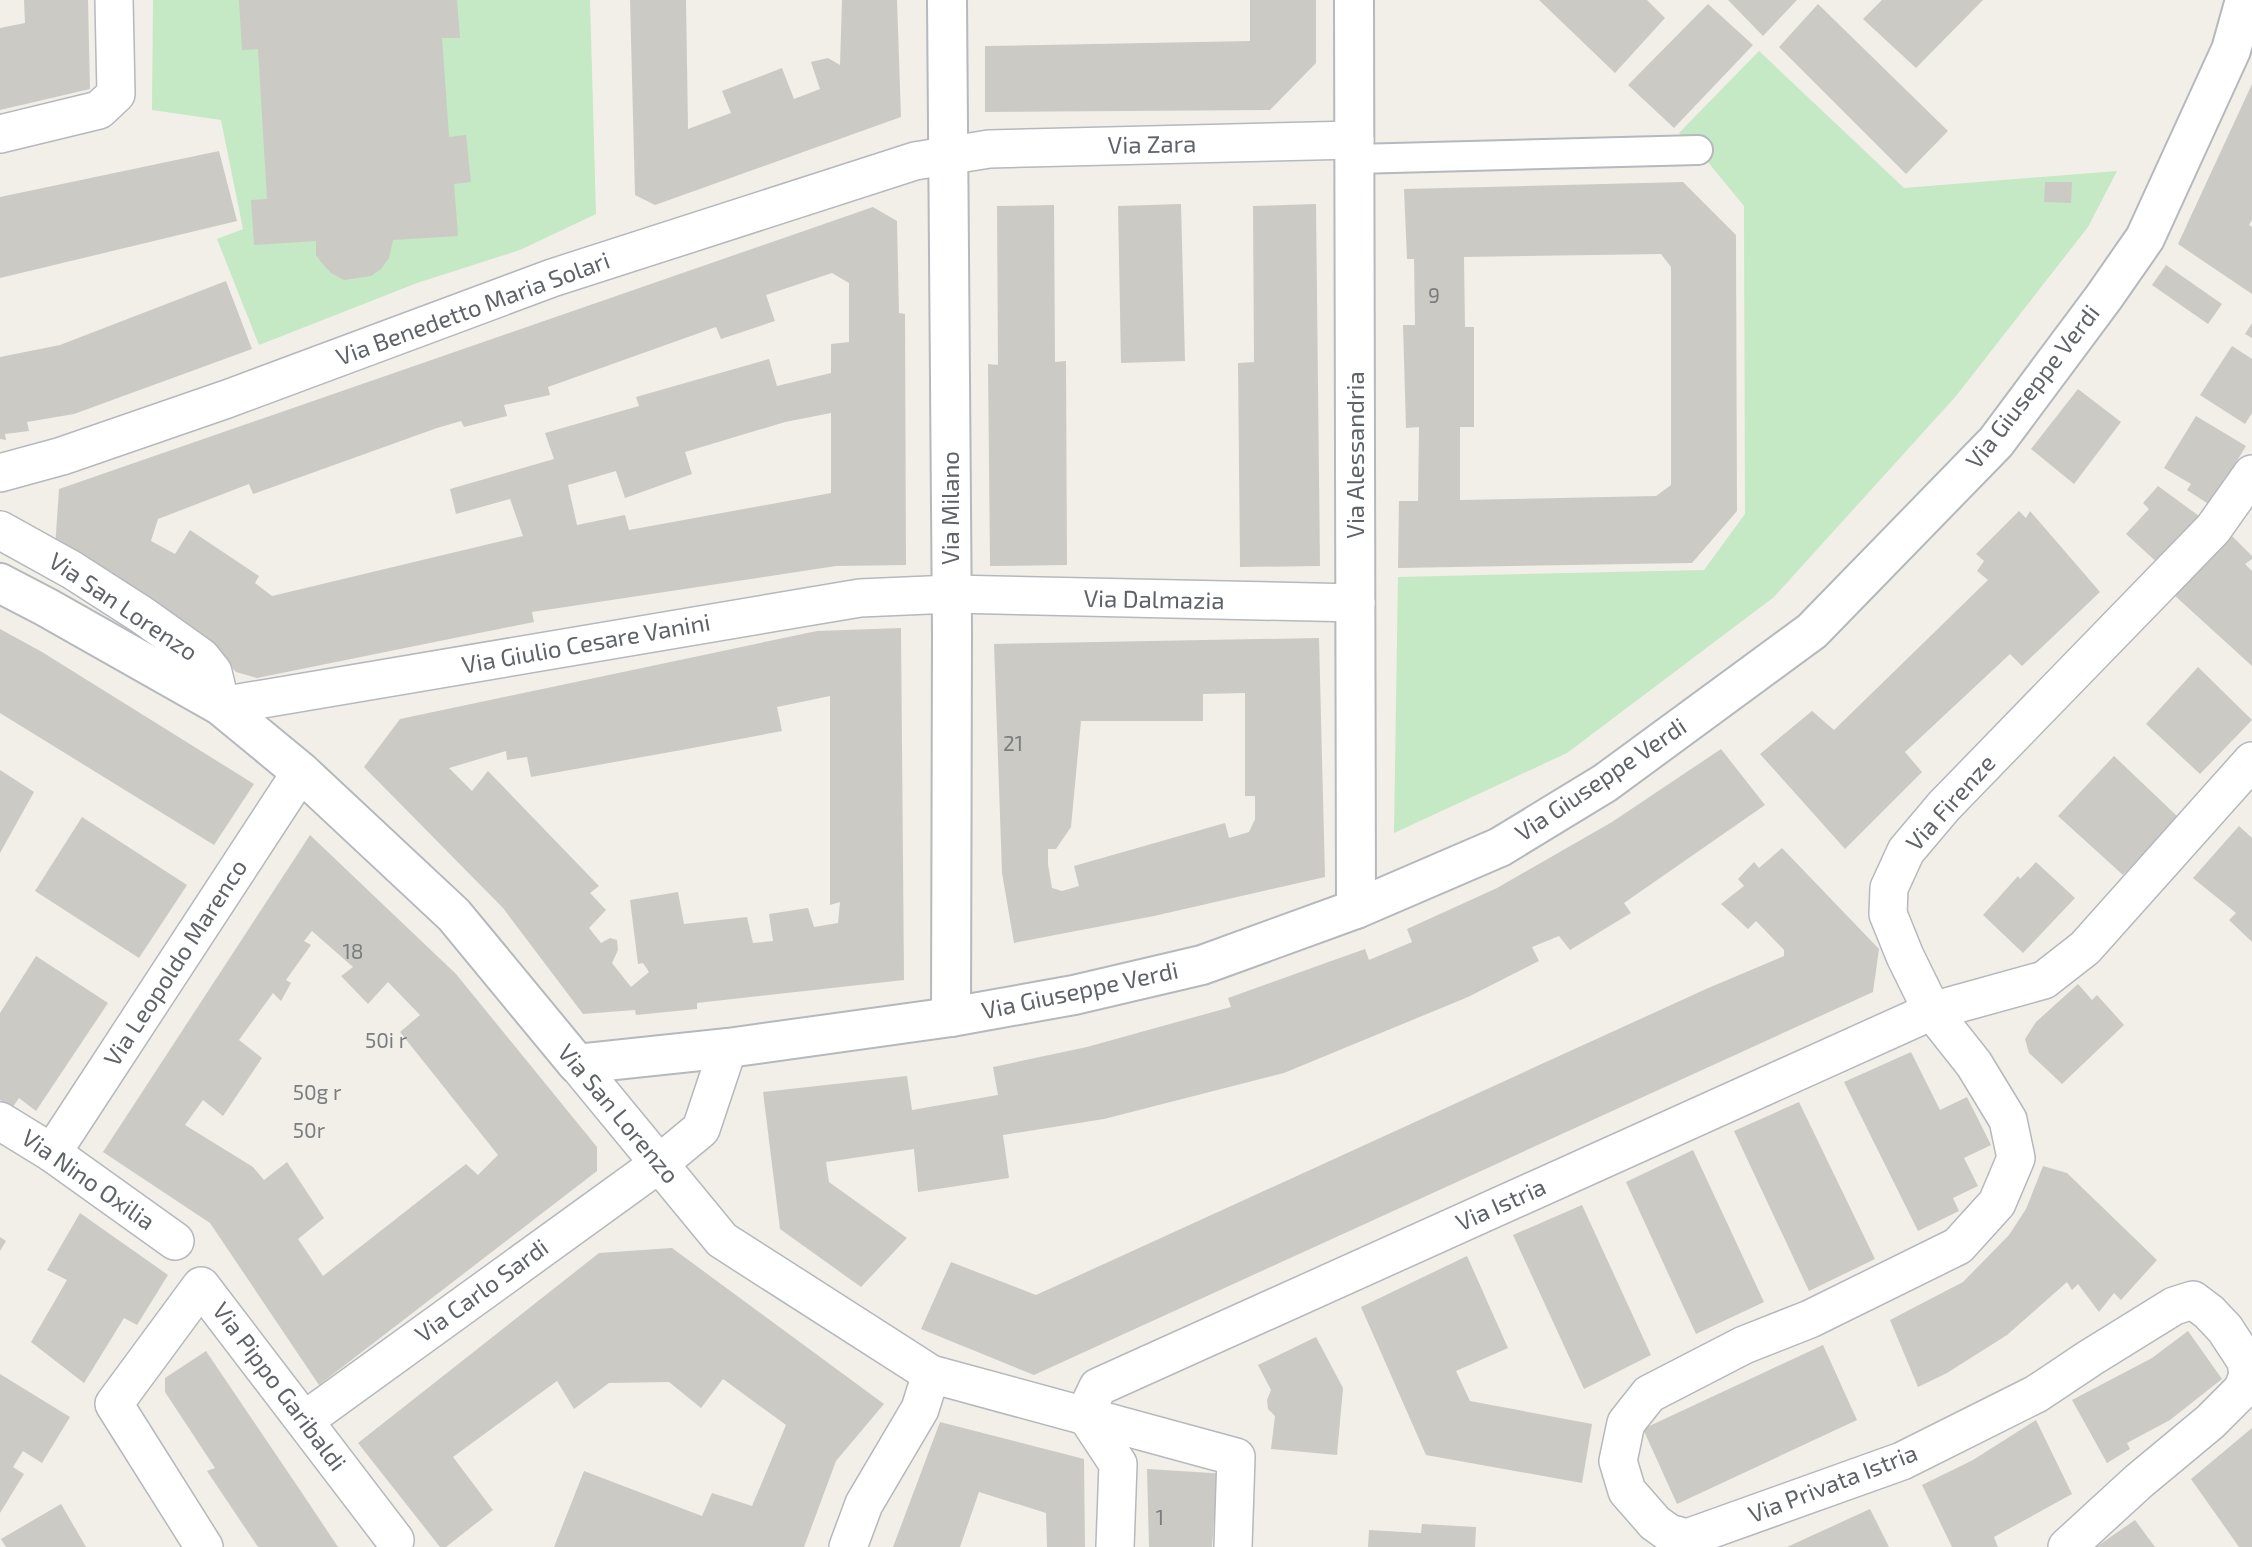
<svg xmlns="http://www.w3.org/2000/svg" width="2252" height="1547" font-family="'Exo 2',sans-serif">
<style>
.green{fill:#c5e8c5}
.building{fill:#cccac5;fill-rule:evenodd}
.lines{fill:none;stroke-linecap:round;stroke-linejoin:round}
.pedestrian-casing{stroke:#b5b8bc;stroke-width:32}
.minor-casing{stroke:#b5b8bc;stroke-width:40}
.tertiary-casing{stroke:#b5b8bc;stroke-width:42}
.pedestrian{stroke:#fff;stroke-width:28}
.minor{stroke:#fff;stroke-width:37}
.tertiary{stroke:#fff;stroke-width:38}
.labels{text-anchor:middle;stroke-width:6;stroke-linejoin:round;paint-order:stroke}
.number-label{font-size:21px;fill:#7a7d7f}
.street-label{font-size:24px;fill:#5f6368;stroke:#fff}
</style>
<rect width="100%" height="100%" fill="#f1efe8"/>
<g class="green">
<path d="M153,0h437l6,214 -76,36 -103,33 -158,62 -42,-106 26,-10 -22,-109 -69,-10z"/>
<path d="M1759,51l145,137 213,-17 -29,56 -132,169 -182,201 -207,156 -173,80 4,-256 306,-7 41,-56 -1,-308 -46,-56 -19,-17z"/>
</g>
<g class="building">
<path d="M24,0h64l2,89 -90,21v-82l25,-5z"/>
<path d="M239,0h218l3,38h-18l7,99 17,-2 5,47 -17,2 4,52 -65,4 -4,18 -8,11 -10,7 -27,4 -13,-7 -10,-11 -5,-7v-14l-62,4 -3,-45 16,-1 -9,-150 -16,1z"/>
<path d="M630,0h56l2,129 43,-16 -9,-22 60,-23 12,31 26,-10 -9,-27 17,-4 12,7 2,-65h55l4,117 -246,88 -20,-10z"/>
<path d="M1250,0h66v63l-46,47 -285,2v-66l265,-5z"/>
<path d="M1539,0h108l18,18 -50,55z"/>
<path d="M1728,0h69l-34,36z"/>
<path d="M1882,0h101l-67,68 -53,-49z"/>
<path d="M1708,4l45,41 -79,83 -46,-43z"/>
<path d="M1818,4l130,127 -42,43 -127,-127z"/>
<path d="M2252,84v136l-3,5 3,2v67l-74,-50z"/>
<path d="M219,151l18,70 -237,57v-81z"/>
<path d="M1683,182l53,53 1,276 -45,52 -294,5 1,-67h19l1,-74 -13,1 -3,-103h12l-1,-66h-7l-3,-70zM1661,254l10,13v218l-15,11 -196,4v-73h14v-100h-9l-1,-70z"/>
<path d="M2045,182h27l-1,21 -27,-1z"/>
<path d="M1181,204l4,157 -64,2 -3,-157z"/>
<path d="M1316,204l4,362 -80,1 -2,-204 16,-1 -1,-156z"/>
<path d="M1054,205l1,157 11,-1 1,204 -77,1 -2,-202 10,1 -1,-159z"/>
<path d="M873,207l24,14 2,92 6,1 1,251 -70,1 -304,46 2,10 -277,56 -21,-6 -27,-30 -154,-94 4,-59zM832,273l17,10v59l-18,2v29l-54,13 -8,-27 -133,38 3,9 -94,27 9,26 -104,30 6,25 54,-15 13,37 -251,60 -17,-13 4,-7 -69,-46 -15,24 -24,-13 7,-22 91,-35 4,10 184,-66 24,-7 3,6 43,-11 -3,-11 46,-10 -2,-8 168,-60 5,12 54,-18 -9,-26zM831,413v80l-202,37 -4,-15 -48,10 -9,-40 48,-14 9,27 67,-24 -7,-22 100,-30z"/>
<path d="M2166,265l56,39 -14,20 -56,-39z"/>
<path d="M226,281l26,68 -178,65 -47,8 2,9 -24,3 1,6 -6,-1v-82l60,-12z"/>
<path d="M2252,323v15l-7,-4z"/>
<path d="M2232,346l20,13v54l-7,11 -45,-29z"/>
<path d="M2078,389l43,33 -47,62 -43,-35z"/>
<path d="M2196,416l50,30 -36,59 -23,-15 4,-6 -27,-16z"/>
<path d="M2158,486l41,30 -38,50 -35,-32 23,-25 -6,-6z"/>
<path d="M2019,511l7,7 4,-7 70,81 -78,74 -12,-12 -105,98 17,20 -77,77 -85,-95 52,-43 22,19 154,-150 -11,-9 7,-10 -8,-7z"/>
<path d="M2226,530l26,26v3l-7,5 7,7v95l-79,-72z"/>
<path d="M901,628l3,352 -207,23v6l-61,6 -1,-5 -52,4 -80,-106 -139,-141 36,-48 417,-88zM830,696v209l10,-3 -2,21 -24,4 -6,-19 -39,6 4,27 -20,2 -6,-26 -63,7 -6,-32 -48,8 8,64 5,-1 6,9 -18,15 -19,-24 6,-13 -1,-10 -7,-2 -9,5 -12,-15 17,-18 -16,-17 9,-7 -111,-115 -16,20 -23,-23 57,-17 1,9 20,-3 4,20 156,-28 95,-18 -5,-24z"/>
<path d="M0,629l42,23 212,132 -40,61 -214,-132z"/>
<path d="M1319,638l6,239 -171,39 -140,27 -12,-70 -8,-229zM1245,693v103h10v23l-6,13 -20,6 -4,-15 -151,43 5,20 -17,5 -10,-3 -4,-24v-15h8l15,-22 10,-106h122v-27z"/>
<path d="M2198,667l54,53 -52,54 -54,-50z"/>
<path d="M1721,749l44,56 -141,98 7,10 -61,37 -11,-14 -27,11 7,14 -71,36 -184,76 -180,46 -101,16 6,43 -91,14 -4,-43 -88,13 3,20 78,56 -46,49 -81,-58 -17,-137 144,-16 5,34 86,-15 -5,-28 94,-20 144,-40 -3,-9 106,-38 31,-11 4,11 43,-18 -5,-13 90,-41 115,-66z"/>
<path d="M2114,756l64,61 -55,58 -65,-59z"/>
<path d="M0,770l34,22 -34,61z"/>
<path d="M82,817l105,68 -48,73 -104,-67z"/>
<path d="M2239,826l13,12v104l-23,-22 7,-7 -43,-35z"/>
<path d="M310,835l146,139 141,173v24l-278,214 -109,-162 -107,-71zM312,931l41,36 -12,9 27,28 20,-22 32,33 -20,17 98,123 -20,20 -12,-11 -143,112 -25,-37 26,-21 -37,-56 -23,18 -11,-13 -68,-42 18,-25 20,16 39,-58 -23,-18 34,-47 8,8 10,-18 -5,-3 25,-35 -7,-4z"/>
<path d="M1782,848l97,101 -6,43 -839,383 -113,-46 30,-67 85,33 670,-306 78,-33v-6l-28,-29 -8,8 -27,-25 23,-18 -6,-7 16,-17 5,6z"/>
<path d="M2036,862l39,36 -52,55 -40,-38 35,-39 2,3z"/>
<path d="M36,956l72,47 -72,108 -17,-13 -7,10 -12,-8v-87z"/>
<path d="M2078,984l14,16 5,-5 27,30 -62,59 -33,-31 -4,-14 11,-17z"/>
<path d="M1911,1052l29,58 27,-13 24,48 -27,13 14,28 -25,12 6,13 -41,20 -74,-149z"/>
<path d="M1799,1102l76,157 -66,32 -75,-160z"/>
<path d="M1693,1150l71,152 -68,32 -70,-152z"/>
<path d="M2043,1166l24,7 90,87 -36,40 -7,-7 -15,19 -21,-28 -6,6 -5,-8 -60,53 -60,38 -29,14 -28,-67 73,-38 46,-47 17,-26z"/>
<path d="M1582,1205l69,150 -67,34 -71,-154z"/>
<path d="M80,1213l88,62 -31,50 -13,-7 -40,65 -53,-41 36,-62 -20,-10z"/>
<path d="M0,1237l6,4 -6,10z"/>
<path d="M672,1248l212,156 -48,57 -32,86h-250l30,-76 118,45 10,-23 40,13 34,-81 -63,-46 -22,29 -32,-26 -60,1 -35,26 -17,-28 -104,76 40,53 -47,37h-6l-82,-104 241,-190z"/>
<path d="M1467,1256l41,92 -52,23 14,30 122,23 -10,59 -156,-28 -65,-148z"/>
<path d="M2188,1331l34,48 -52,41 -43,23 3,6 -23,14 -35,-63 80,-42z"/>
<path d="M1316,1337l27,51 -6,67 -66,-6 4,-33 -7,-7 -1,-9 4,-10 -13,-25z"/>
<path d="M1823,1345l34,75 -180,84 -34,-75z"/>
<path d="M206,1351l94,139 38,57h-80l-51,-76 8,-3 -50,-76v-14z"/>
<path d="M0,1374l70,43 -28,46 -19,-12 -10,16 11,7 -24,39z"/>
<path d="M2036,1420l36,74 -78,43 4,10h-46l-30,-62 51,-25z"/>
<path d="M940,1422l144,37 1,88h-38l-1,-34 -67,-21 -19,55h-67z"/>
<path d="M2252,1428v119h-13l-48,-68z"/>
<path d="M1147,1469l81,5v45h-14l-2,28h-63z"/>
<path d="M61,1504l25,43h-80l-5,-8z"/>
<path d="M1870,1509l19,38h-102z"/>
<path d="M2135,1520l20,27h-59z"/>
<path d="M1422,1524l54,3 -1,20h-107l1,-17 52,3z"/>
</g>
<g class="lines">
<g class="pedestrian-casing">
<path id="pedestrian" d="M1355,159l343,-9"/>
</g>
<g class="minor-casing">
<g id="minor">
<path d="M0,134l99,-24 17,-16 -2,-94"/>
<path d="M0,473l62,-17 165,-57 325,-121 363,-117 74,-12 366,-9"/>
<path d="M0,530l72,40 70,45 59,42 12,15 8,34 639,-108 92,-4 404,9"/>
<path d="M577,1064l145,176 209,134 305,83 -3,90"/>
<path d="M0,1121l52,32 123,88"/>
<path d="M52,1153l249,-381"/>
<path d="M1085,1414l13,-27 834,-376 112,-31 41,-32 167,-187"/>
<path d="M1085,1414l33,50 -3,83"/>
<path d="M305,1420l355,-257 41,-34 27,-81"/>
<path d="M204,1547l-90,-143 87,-118 194,254"/>
<path d="M848,1547l16,-43 56,-95 11,-35"/>
<path d="M2067,1547l72,-66 71,-59 32,-32 6,-14 -2,-15 -21,-32 -16,-17 -16,-12 -19,6 -84,52 -54,36 -134,67 -215,77 -18,-5 -14,-10 -28,-32 -9,-30 8,-38 23,-29 95,-49 66,-26 148,-73 39,-43 19,-45 -8,-38 -34,-56 -42,-53 -27,-55 -17,-42 1,-26 17,-37 38,-45 269,-277 39,-55"/>
</g>
</g>
<g class="tertiary-casing">
<g id="tertiary">
<path d="M947,0l5,633 -1,384"/>
<path d="M1354,0l2,909"/>
<path d="M0,583l46,24 175,99 80,66 153,143 123,149 151,-16 223,-31 123,-22 128,-30 154,-56 144,-62 105,-64 207,-152 184,-189 108,-145 41,-59 86,-188 14,-50"/>
</g>
</g>
<use href="#pedestrian" class="pedestrian"/>
<use href="#minor" class="minor"/>
<use href="#tertiary" class="tertiary"/>
</g>
<g class="labels">
<g class="number-label">
<text x="1434" y="303">9</text>
<text x="1013" y="751">21</text>
<text x="353" y="959">18</text>
<text x="386" y="1048">50i r</text>
<text x="317" y="1100">50g r</text>
<text x="309" y="1138">50r</text>
<text x="1160" y="1525">1</text>
</g>
<g class="street-label">
<text transform="translate(1152 145) rotate(-1)" y="8">Via Zara</text>
<text transform="translate(473 309) rotate(-20)" y="8">Via Benedetto Maria Solari</text>
<text transform="translate(2033 387) rotate(-52)" y="8">Via Giuseppe Verdi</text>
<text transform="translate(1356 455) rotate(-90)" y="8">Via Alessandria</text>
<text transform="translate(951 508) rotate(-90)" y="8">Via Milano</text>
<text transform="translate(1154 600) rotate(1)" y="8">Via Dalmazia</text>
<text transform="translate(123 607) rotate(34)" y="8">Via San Lorenzo</text>
<text transform="translate(586 644) rotate(-10)" y="8">Via Giulio Cesare Vanini</text>
<text transform="translate(1601 780) rotate(-34)" y="8">Via Giuseppe Verdi</text>
<text transform="translate(1951 803) rotate(-48)" y="8">Via Firenze</text>
<text transform="translate(176 963) rotate(-57)" y="8">Via Leopoldo Marenco</text>
<text transform="translate(1080 991) rotate(-12)" y="8">Via Giuseppe Verdi</text>
<text transform="translate(618 1114) rotate(50)" y="8">Via San Lorenzo</text>
<text transform="translate(88 1180) rotate(35)" y="8">Via Nino Oxilia</text>
<text transform="translate(1501 1205) rotate(-24)" y="8">Via Istria</text>
<text transform="translate(482 1291) rotate(-36)" y="8">Via Carlo Sardi</text>
<text transform="translate(279 1387) rotate(53)" y="8">Via Pippo Garibaldi</text>
<text transform="translate(1833 1484) rotate(-21)" y="8">Via Privata Istria</text>
</g>
</g>
</svg>
